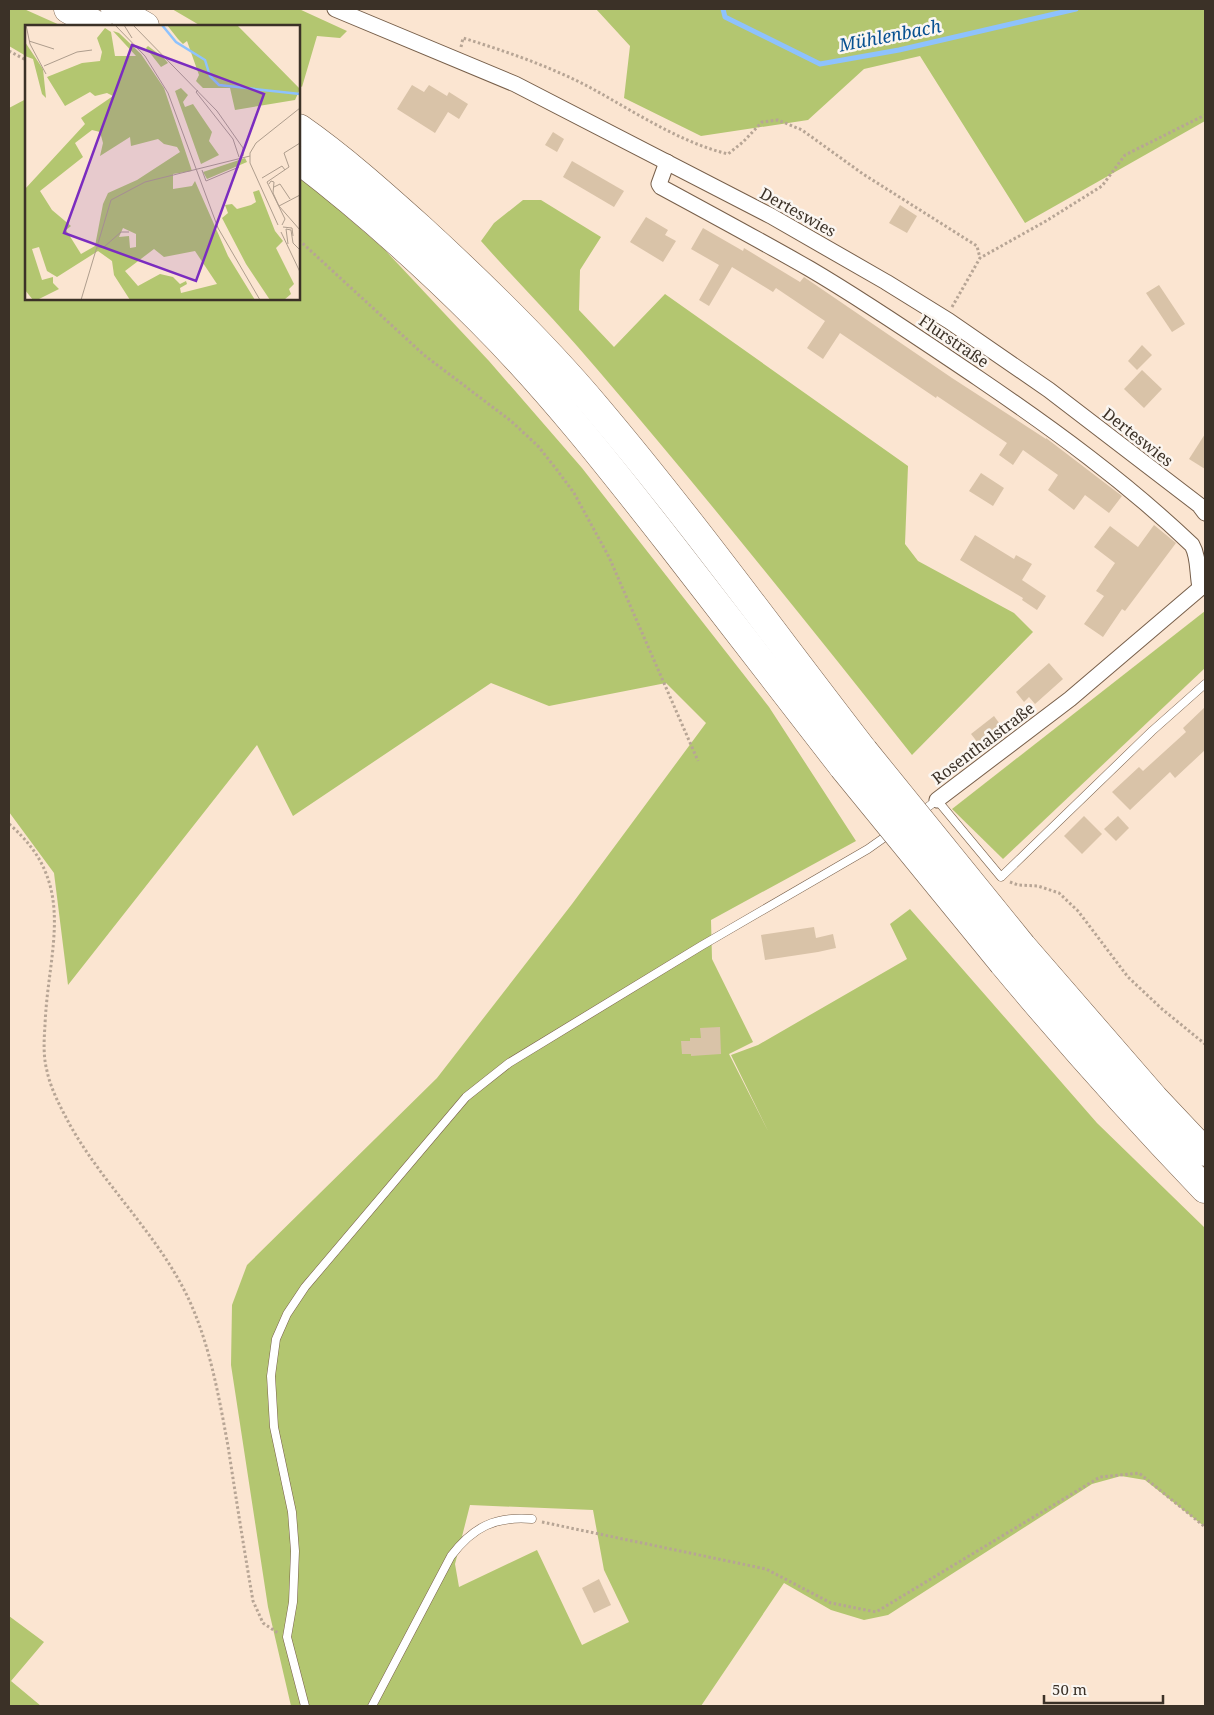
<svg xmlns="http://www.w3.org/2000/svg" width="1214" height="1715" font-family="'Noto Serif',serif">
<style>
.green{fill:#b3c670;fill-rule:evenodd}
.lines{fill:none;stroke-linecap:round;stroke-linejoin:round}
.stream{stroke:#8ec2fd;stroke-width:5}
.building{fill:#d9c3a8}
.service-casing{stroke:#775f4a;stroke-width:9}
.minor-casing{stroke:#775f4a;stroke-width:17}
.motorway-casing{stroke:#775f4a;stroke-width:29}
.path{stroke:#b7a595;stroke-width:3;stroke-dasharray:2.5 2.5;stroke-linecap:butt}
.service{stroke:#fff;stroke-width:8}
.minor{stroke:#fff;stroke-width:15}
.motorway{stroke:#fff;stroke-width:28}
.motorway-bridge-casing{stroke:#775f4a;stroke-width:29;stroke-linecap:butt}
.motorway-bridge{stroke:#fff;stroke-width:28}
.labels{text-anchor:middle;stroke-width:5;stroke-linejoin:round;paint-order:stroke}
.street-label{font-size:16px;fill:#3b3127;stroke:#fbf6f1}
.water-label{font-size:18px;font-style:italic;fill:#085191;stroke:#fbf6f1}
.inset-river{fill:none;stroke:#8ec2fd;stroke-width:2.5}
.inset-road{fill:none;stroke:#ae9d8d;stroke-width:1}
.view{fill:#7b2cbf;fill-opacity:0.15;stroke:#7b2cbf;stroke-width:2.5}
.inset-edge{fill:none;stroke:#3b3127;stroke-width:2.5}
</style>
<rect width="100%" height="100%" fill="#fbe5d1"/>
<g class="green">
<path d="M9,9h15l38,17h-36v30l-17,-10z"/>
<path d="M172,9h127l48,22 -7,7 -23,-2 -15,51 -3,-2v-59h-98z"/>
<path d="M596,9h609v112l-180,102 -105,-167 -56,13 -56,51 -107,16 -77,-38 6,-52z"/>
<path d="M26,99v200h273v-124l85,74 105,112 93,107 187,239 87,134 -145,79 1,39 41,83 -24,12 39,77 -37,-76 27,-10 149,-86 -17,-35 20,-15 187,214 108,105v299l-60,-47 -24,-4 -29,8 -204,131 -24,5 -33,-10 -47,-27 -83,123h-410l-23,-99 -37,-242 1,-60 15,-40 190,-187 135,-174 134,-181 -40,-40 -117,23 -58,-23 -198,133 -36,-71 -189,240 -14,-112 -45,-61v-704zM470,1505l123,5 11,60 25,52 -47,23 -45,-95 -78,37 -4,-23z"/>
<path d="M523,200h18l60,37 -21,33 -1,40 35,37 51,-53 243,172 -3,78 13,17 96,52 19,19 -121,123c-103,-130 -207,-260 -315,-386 -37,-44 -78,-85 -116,-128l13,-18z"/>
<path d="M1205,611v57l-202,191 -51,-50z"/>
<path d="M9,1616l35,26 -33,39 30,25h-32z"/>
</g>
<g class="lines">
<path class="stream" d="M723,9l2,8 95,47 79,-14 177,-41"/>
</g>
<g class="building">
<path d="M412,85l12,7 5,-7 18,11 2,-4 19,12 -9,15 -11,-7 -13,21 -38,-24z"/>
<path d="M553,132l11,7 -7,13 -12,-7z"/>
<path d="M572,161l52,30 -10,16 -51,-30z"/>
<path d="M900,205l17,11 -10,17 -18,-10z"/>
<path d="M646,217l22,13 -3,5 11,6 -13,21 -33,-20z"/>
<path d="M703,228l40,23 1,-3 56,34 4,-5 148,101 94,61v-1l76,58 -13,17 -24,-18 -11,15 -26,-20 10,-15 -35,-25 -10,15 -14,-10 8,-12 -70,-47 -1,2 -96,-65 -17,26 -16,-11 18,-27 -49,-33 -3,4 -41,-25 -23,39 -10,-6 20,-35 -28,-16z"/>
<path d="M1159,285l26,39 -13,8 -26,-39z"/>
<path d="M1142,345l10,10 -15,15 -9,-9z"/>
<path d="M1142,370l20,19 -18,19 -20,-19z"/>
<path d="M1205,434v35l-16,-10z"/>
<path d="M981,473l23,15 -11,18 -24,-15z"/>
<path d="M1154,525l22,18 -51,68 -3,-2 -19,28 -19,-13 20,-28 -8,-5 19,-28 -21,-16 16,-21 28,21z"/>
<path d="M975,535l39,24 2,-4 16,9 -10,16 24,16 -9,14 -15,-10 1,-2 -63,-38z"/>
<path d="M1049,663l14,16 -28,25 -6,-7 -5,5 -8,-10z"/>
<path d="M1205,707v43l-30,28 -5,-6 -40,38 -18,-18 27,-25 4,4 43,-39 -3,-4z"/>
<path d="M994,716l11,15 -23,17 -11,-14z"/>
<path d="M1084,816l18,18 -20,20 -18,-18z"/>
<path d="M1118,816l11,12 -13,13 -12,-12z"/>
<path d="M814,927l2,11 17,-4 3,14 -18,4 -53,8 -4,-25z"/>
<path d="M720,1027l1,27 -30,2v-2h-9l-1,-13h9v-3h11l-1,-10z"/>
<path d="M599,1579l12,26 -17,8 -12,-25z"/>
</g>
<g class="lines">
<g class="service-casing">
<g id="service">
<path d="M920,813l17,-13 64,77 151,-146 53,-47"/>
<path d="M305,1706l-18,-69 6,-35 2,-51 -3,-39 -18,-85 -3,-51 5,-37 11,-25 18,-27 161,-190 43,-34 192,-117 167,-97 24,-17"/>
<path d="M372,1706l79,-150c22,-29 44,-40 81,-37"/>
</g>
</g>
<g class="minor-casing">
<g id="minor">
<path d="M335,9l180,75 256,132 115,66 63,39 100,69 150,115 6,8"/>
<path d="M667,162l-8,22 2,3c50,27 100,54 149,82 58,34 113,72 168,109 75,51 148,104 214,167 7,12 5,28 8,42"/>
<path d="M937,800l133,-101 135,-115"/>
</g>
</g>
<g class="motorway-casing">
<g id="motorway">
<path d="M68,9l30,17"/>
<path d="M115,9l30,17"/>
<path d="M299,128c43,30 82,65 121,100 61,56 122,115 175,178 94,111 180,230 269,345"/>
<path d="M299,160c64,49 124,103 181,160 70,70 131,148 192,226 57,73 114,147 171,221"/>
<path d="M1022,946l132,152 51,54"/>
<path d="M1003,963c65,78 132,153 202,226"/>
</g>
</g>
<g class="path">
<path d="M461,47l2,-9c42,13 89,29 128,50 44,24 88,54 137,66l15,-12 19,-20 16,-2 24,10 61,44 114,72 3,12"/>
<path d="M9,51l17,9"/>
<path d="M299,240l125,115 87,66 27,25 19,24 17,23 35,64 89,204"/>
<path d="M952,307l28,-49 66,-37 56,-35 23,-31 80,-40"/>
<path d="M9,824c70,60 39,124 36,201 -1,15 -2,31 2,46 4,19 14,37 23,54 32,57 80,102 111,159 27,49 37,108 47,162 8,52 16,103 25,155l10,22 15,10"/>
<path d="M1010,882l8,3 20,1 21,7 19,18 50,66 34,32 43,35"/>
<path d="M542,1522l224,47 65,34 45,9 224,-135 39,-4 66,54"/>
</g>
<use href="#service" class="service"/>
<use href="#minor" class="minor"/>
<use href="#motorway" class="motorway"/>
<g class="motorway-bridge-casing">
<g id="motorway-bridge">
<path d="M864,751l158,195"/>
<path d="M843,767l160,196"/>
</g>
</g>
<use href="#motorway-bridge" class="motorway-bridge"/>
</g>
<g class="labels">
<g class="street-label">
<text transform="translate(798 212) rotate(29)" y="6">Derteswies</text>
<text transform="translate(954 341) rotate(34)" y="6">Flurstraße</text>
<text transform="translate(1138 437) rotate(38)" y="6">Derteswies</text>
<text transform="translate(983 743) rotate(-37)" y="6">Rosenthalstraße</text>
</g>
<g class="water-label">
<text transform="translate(890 36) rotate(-11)" y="6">Mühlenbach</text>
</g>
</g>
<g transform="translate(25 25)">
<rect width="275" height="275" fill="#fbe5d1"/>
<path d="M142,0h70l63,64 -5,11 -60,10 -5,-22h-27l-7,-7 3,-6 -12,-34 -4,3 -5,-5zM80,3l6,4 4,24h21l-23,-25 6,2 22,21 23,34 28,83 -19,3v15l19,-3 3,-5 33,75 27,44h-125l-16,-25 -2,-14 -14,-10 -41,26 -10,-6 -8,-24 -7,2 10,31 11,-3v6l6,6 -22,11h-4l-8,-10v-101l60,-65 -4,-6 32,-22 -6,-3 -12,3 -5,-4 -25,14 -18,-29 35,-14 18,-2 2,-9 -5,-14zM67,105l8,2 3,11 -3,13 30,-19 1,9 27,-7 6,5 13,3 3,5 -43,28 -29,13 -5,11 -8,42 -14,8 -15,-24 5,-4 -19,-16 -12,-19 43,-34 -8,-14zM98,203l13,6v13l-6,1 -1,-12 -10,1zM129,224l10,8 31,-6 22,33 -36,9 -1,-5 7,-4 -1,-3 -6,3 -7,-7 -13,-3 -22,12 -13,-15zM0,17l18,27 3,29 -4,-4 -9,-35 -8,-3zM123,21l16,12 4,5 -7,4 -15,-19zM156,63l7,7 -5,7 2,5 8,-3 19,28 -3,9 10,14 -18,9 -26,-73zM220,133l2,4 -40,17 -4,-7zM234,165l16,41 8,10 -7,7 18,36 -5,5 2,5 -7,6h-14l-24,-36 -24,-46 6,-5 -3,-8 7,-1 5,5 14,-4 5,-3 -3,-10z" fill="#b3c670" fill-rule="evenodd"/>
<path class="inset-river" d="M137,0l14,17 29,18 5,16 9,9 81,9"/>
<path class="inset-road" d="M1,0l4,19 16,30M90,0l30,31 23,37 50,135 42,72M99,0l8,13M108,0l84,86 26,37v8M4,16l25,8M19,41l33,-14 15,-2M173,65l-2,2 37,47 6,18M177,145l4,11 33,-14M237,153l20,-12 3,4M244,159l2,-3 3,1 -1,11 6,13 21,24M249,162l6,-3 10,15M254,181l21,-11M253,200l-28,-62v-10l6,-10 44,-35M257,200l3,-6 -18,-37 22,-15 -5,-14 16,-10M258,202l9,1 1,8M261,204l5,1 2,13 7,7M261,204l2,15M256,207l19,40M72,223l7,-1 17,-15h8M56,275l30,-100 34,-18 105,-26"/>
<path class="view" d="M107,20l132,49 -68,187 -132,-48z"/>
<rect width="275" height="275" class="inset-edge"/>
</g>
<rect width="1214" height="1715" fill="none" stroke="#3b3127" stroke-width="20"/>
<path d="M1044 1695v8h119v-8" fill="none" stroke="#3b3127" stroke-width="2.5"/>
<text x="1052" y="1695" font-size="15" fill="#3b3127" stroke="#fbf6f1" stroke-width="4" paint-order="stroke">50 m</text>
</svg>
